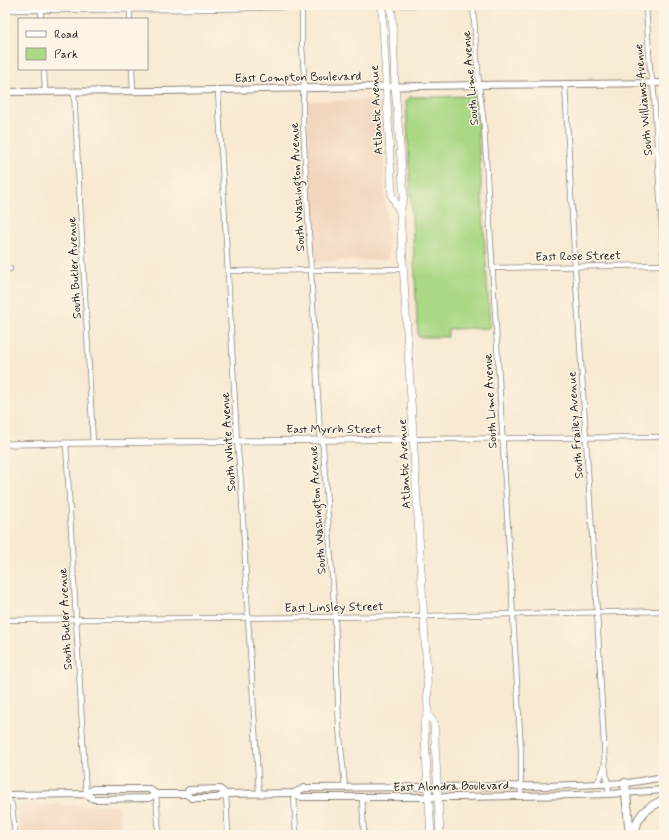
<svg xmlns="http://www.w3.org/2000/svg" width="669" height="840" font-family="Mynerve,sans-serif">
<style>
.built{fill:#f2d5bd}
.green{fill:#aad885;stroke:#637a50}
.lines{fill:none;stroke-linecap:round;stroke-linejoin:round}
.minor-casing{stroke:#8a8277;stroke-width:6}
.tertiary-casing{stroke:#8a8277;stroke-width:7}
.secondary-casing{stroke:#8a8277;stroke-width:8}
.primary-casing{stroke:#8a8277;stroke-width:8}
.motorway-casing{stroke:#8a8277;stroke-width:10}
.minor{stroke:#fff;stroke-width:4.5}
.tertiary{stroke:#fff;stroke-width:5.5}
.secondary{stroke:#fff;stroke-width:6}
.primary{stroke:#fff;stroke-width:7}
.motorway{stroke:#fff;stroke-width:8}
.labels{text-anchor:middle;stroke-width:3;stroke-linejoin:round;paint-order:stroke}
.street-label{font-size:12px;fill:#1c1c1c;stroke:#fcf5e5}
</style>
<rect width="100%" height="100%" fill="#fcf5e5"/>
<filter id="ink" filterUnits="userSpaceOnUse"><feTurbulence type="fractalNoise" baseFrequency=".025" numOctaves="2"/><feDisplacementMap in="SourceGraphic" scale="8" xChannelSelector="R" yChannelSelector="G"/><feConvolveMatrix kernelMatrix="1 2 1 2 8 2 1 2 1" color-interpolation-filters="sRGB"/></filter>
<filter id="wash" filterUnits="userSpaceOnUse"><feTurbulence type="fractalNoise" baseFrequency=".012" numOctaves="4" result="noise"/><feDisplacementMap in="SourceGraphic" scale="16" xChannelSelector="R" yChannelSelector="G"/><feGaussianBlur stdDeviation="0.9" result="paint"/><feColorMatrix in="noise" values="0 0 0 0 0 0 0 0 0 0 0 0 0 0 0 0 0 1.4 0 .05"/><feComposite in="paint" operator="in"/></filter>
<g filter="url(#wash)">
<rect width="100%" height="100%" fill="#f8e9d2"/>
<g class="built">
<path d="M375,100l5,4 9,154 -4,2 -70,2 -8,-158 4,-3z"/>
<path d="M18,805h101l2,30h-101z"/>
</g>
<path class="green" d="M474,96l2,4 14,228 -42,1v8h-30l-12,-235 4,-5z"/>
</g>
<g filter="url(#ink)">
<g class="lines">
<g class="minor-casing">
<g id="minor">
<path d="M41,5v14"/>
<path d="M302,5v41l2,29 -1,26v24l17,309 3,13 12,170 4,110 6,60"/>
<path d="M391,5h94"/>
<path d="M473,5l6,80 5,40 37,626v45"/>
<path d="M646,5l4,65 3,13 1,11 10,171"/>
<path d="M5,10l209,-1 155,-4"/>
<path d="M130,19v-9l1,-5"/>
<path d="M44,69l1,22"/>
<path d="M132,69l1,22"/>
<path d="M565,84l10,183 22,345 8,153 4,29"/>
<path d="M218,90l19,351 4,41 7,136 11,175"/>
<path d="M74,92l19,351"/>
<path d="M493,268l171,-3"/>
<path d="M5,269h5"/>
<path d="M229,271l175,-2"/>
<path d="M413,439l251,-2"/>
<path d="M66,443l20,351"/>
<path d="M5,620l419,-4 240,-5"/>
<path d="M596,784l5,-8 3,-9"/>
<path d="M5,793l7,12 3,30"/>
<path d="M294,793l2,42"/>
<path d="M156,794l3,41"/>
<path d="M226,794l2,41"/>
<path d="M362,798l2,37"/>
</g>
</g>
<g class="tertiary-casing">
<path id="tertiary" d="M5,444l408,-5"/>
</g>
<g class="secondary-casing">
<g id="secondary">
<path d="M5,92l157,-1 317,-6 185,-2"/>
<path d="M294,793l7,4h162l112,-2 34,-1 55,-4"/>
<path d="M86,794l7,-5h56l7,5"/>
<path d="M186,794l3,-4 31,-1 6,5"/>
<path d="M5,795l81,-1 8,5 55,-1 7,-4h30l6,4h25l9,-4 68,-1 10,-5 243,-2 81,-3 36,-6"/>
</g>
</g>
<g class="primary-casing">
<g id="primary">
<path d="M382,5l10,191 8,16"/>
<path d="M391,5l2,25 2,56 9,110 -4,16 27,461 1,41 -4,9 7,112"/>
<path d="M428,714l6,9 6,112"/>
</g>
</g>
<g class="motorway-casing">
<g id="motorway">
<path d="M663,777h1"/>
<path d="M625,783l5,52"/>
<path d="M635,835c0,-20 13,-28 29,-35"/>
</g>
</g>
<use href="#minor" class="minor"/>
<use href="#tertiary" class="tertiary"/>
<use href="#secondary" class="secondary"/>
<use href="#primary" class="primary"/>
<use href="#motorway" class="motorway"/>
</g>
</g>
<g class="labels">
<g class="street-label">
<text transform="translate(298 77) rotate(-1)" y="4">East Compton Boulevard</text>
<text transform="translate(470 78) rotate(-95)" y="4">South Lime Avenue</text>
<text transform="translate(643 100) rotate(-95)" y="4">South Williams Avenue</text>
<text transform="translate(376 110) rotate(-93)" y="4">Atlantic Avenue</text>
<text transform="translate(297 187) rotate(-93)" y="4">South Washington Avenue</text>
<text transform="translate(578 256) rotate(-1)" y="4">East Rose Street</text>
<text transform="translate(74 268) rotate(-93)" y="4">South Butler Avenue</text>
<text transform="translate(490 401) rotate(-93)" y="4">South Lime Avenue</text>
<text transform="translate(575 425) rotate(-94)" y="4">South Frailey Avenue</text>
<text x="334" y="433">East Myrrh Street</text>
<text transform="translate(228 442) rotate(-94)" y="4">South White Avenue</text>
<text transform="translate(404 464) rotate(-93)" y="4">Atlantic Avenue</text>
<text transform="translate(317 510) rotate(-94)" y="4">South Washington Avenue</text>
<text transform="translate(334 607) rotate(-1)" y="4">East Linsley Street</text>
<text transform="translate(65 619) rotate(-93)" y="4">South Butler Avenue</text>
<text transform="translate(451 786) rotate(-1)" y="4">East Alondra Boulevard</text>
</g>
</g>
<rect width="669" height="840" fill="none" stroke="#fcf5e5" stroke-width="20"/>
<rect x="18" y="18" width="130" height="52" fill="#fcf5e5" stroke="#a29e95"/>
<rect x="26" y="31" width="20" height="6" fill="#ffffff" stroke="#a29e95"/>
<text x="54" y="38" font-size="12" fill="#1c1c1c">Road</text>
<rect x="26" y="48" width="20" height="12" fill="#aad885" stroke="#a29e95"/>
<text x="54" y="58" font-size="12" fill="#1c1c1c">Park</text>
</svg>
